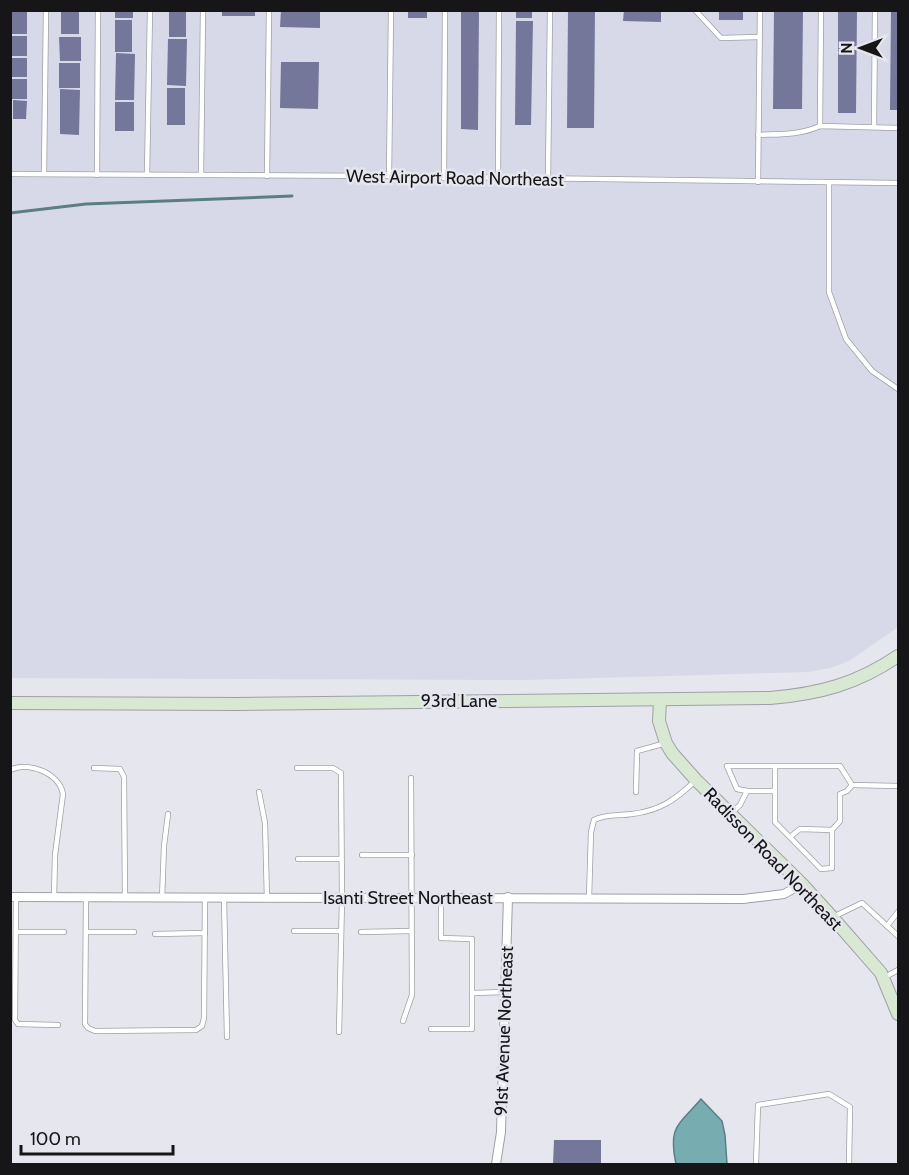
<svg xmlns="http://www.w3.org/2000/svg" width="909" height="1175" font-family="Cabin,sans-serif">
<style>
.built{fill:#d8d9e8}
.water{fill:#77acb0;stroke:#5a7f83;stroke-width:1.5}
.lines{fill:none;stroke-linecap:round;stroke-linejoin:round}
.stream{stroke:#5a7f83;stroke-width:3}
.building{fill:#74769a}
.lane-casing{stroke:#9fa0a7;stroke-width:6}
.street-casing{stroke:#9fa0a7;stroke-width:10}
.secondary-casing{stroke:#9fa0a7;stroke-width:14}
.lane{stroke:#fff;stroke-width:4.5}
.street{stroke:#fff;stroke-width:8}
.secondary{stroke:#d9e8d2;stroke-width:12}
.labels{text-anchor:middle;stroke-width:5;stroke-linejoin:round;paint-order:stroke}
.street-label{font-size:18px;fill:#161619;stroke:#e6e6ee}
</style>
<rect width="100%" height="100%" fill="#e6e6ee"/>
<path class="built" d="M11,11h887v616l-49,34 -19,7 -21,4 -283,8 -515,-2z"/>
<path class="water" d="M701,1099l21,22 3,14 2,29h-51c-8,-38 2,-38 25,-65z"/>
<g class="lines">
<path class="stream" d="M10,213l76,-9 206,-8"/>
</g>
<g class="building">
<rect x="10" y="10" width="17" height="24"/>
<rect x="61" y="10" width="18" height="24"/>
<rect x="115" y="10" width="18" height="8"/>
<rect x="169" y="10" width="17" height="27"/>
<rect x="222" y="10" width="33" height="6"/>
<path d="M281,10h39v18l-40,-1z"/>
<rect x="408" y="10" width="19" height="8"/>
<path d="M461,10h18l-1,120 -17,-1z"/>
<rect x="516" y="10" width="16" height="8"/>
<path d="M568,10h27l-1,118h-27z"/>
<path d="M624,10h37v12l-38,-1z"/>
<rect x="719" y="10" width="24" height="10"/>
<path d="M774,10h29l-1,99h-29z"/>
<path d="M838,10h19l-1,103h-18z"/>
<path d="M891,10h7v100h-8z"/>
<rect x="115" y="20" width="17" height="32"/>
<path d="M516,21h17l-2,104h-16z"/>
<rect x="10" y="36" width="17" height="20"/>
<path d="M59,37h22v24h-21z"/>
<path d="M168,39h19l-1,47 -19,-1z"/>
<path d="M116,53l19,1 -1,46h-19z"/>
<rect x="12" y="58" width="15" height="19"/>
<path d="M281,62h38l-1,47 -38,-1z"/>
<rect x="59" y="63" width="21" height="25"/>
<rect x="10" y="79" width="17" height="20"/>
<rect x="167" y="88" width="18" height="37"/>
<path d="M60,89l20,1 -1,45 -19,-1z"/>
<path d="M13,100l14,1 -1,18h-13z"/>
<rect x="115" y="102" width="19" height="29"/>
<path d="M554,1140h47v24h-48z"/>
</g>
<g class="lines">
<g class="lane-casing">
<g id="lane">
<path d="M695,10l26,28 38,-1"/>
<path d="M820,126l1,-116"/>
<path d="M874,127l1,-117"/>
<path d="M758,135c21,-1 43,0 62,-9l78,2"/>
<path d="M10,174l379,2 509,7"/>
<path d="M44,174l2,-164"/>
<path d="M97,175l1,-165"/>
<path d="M147,175l3,-165"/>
<path d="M201,175l2,-165"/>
<path d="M267,176l2,-166"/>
<path d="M389,176l2,-166"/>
<path d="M444,178l1,-168"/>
<path d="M498,178l1,-168"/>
<path d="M548,179l2,-169"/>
<path d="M758,182l2,-172"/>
<path d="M829,183v109l17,47 26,32 26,18"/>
<path d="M775,766v25h-28l-10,-2 -10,-23h113l12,19 46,1"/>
<path d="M94,768l26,1 4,8 1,121"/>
<path d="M297,768h36l8,5 1,126 -3,133"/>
<path d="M10,770c19,-9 49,3 53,24l-8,61 -1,43"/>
<path d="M775,791v31l46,47 11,-1v-38l-32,-1 -10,8"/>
<path d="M259,792l6,31 2,76"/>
<path d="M636,792l1,-41 29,-8"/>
<path d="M730,814l10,-9 7,-14"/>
<path d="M832,830l8,-9v-27l7,-3 5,-6"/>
<path d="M362,855h50"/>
<path d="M298,859h43"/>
<path d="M16,897l-1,123 3,4 40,1"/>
<path d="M86,898l-1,126 3,4 7,3 101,-1 6,-4 2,-8 1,-119"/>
<path d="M441,898v40l31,1v54l34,-1"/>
<path d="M589,898l2,-66 3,-12c12,-6 25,-4 38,-6 27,-3 43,-14 62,-32"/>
<path d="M162,899l2,-53 4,-32"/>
<path d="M224,899l3,138"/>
<path d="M833,917l29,-14 36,33"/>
<path d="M887,926l11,-14"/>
<path d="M294,931h47"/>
<path d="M16,932h48"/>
<path d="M86,932h48"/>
<path d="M361,932l50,-1"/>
<path d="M155,934l50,-1"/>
<path d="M885,977l13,-7"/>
<path d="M403,1021l9,-26 -1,-217"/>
<path d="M431,1029h41v-36"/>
<path d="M756,1164l2,-59 71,-11 21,13 -1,57"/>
</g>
</g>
<g class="street-casing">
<g id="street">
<path d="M10,897l733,2 41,-5 18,-10"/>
<path d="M496,1164l5,-32 7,-235"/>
</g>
</g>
<g class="secondary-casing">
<g id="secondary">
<path d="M660,700l-1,21 7,22 6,10 24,27 106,104 31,34 48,55 17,41"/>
<path d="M10,703l228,1 532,-6c49,-4 87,-14 128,-42"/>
</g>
</g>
<use href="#lane" class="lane"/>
<use href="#street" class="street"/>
<use href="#secondary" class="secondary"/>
</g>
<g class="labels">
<g class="street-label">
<text transform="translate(455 178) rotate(1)" y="6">West Airport Road Northeast</text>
<text x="459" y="707">93rd Lane</text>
<text transform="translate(773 859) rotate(46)" y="6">Radisson Road Northeast</text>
<text x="408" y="904">Isanti Street Northeast</text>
<text transform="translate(504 1031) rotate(-88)" y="6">91st Avenue Northeast</text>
</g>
</g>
<rect width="909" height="1175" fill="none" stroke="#161619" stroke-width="24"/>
<g transform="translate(861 48) rotate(270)" stroke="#e6e6ee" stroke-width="4.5" paint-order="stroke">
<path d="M0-4.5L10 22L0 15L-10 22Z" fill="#161619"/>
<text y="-9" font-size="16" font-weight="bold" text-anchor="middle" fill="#161619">N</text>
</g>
<path d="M21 1145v9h152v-9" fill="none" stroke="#161619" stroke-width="3"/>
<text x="30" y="1145" font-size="18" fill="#161619" stroke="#e6e6ee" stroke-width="4.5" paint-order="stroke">100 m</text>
</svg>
